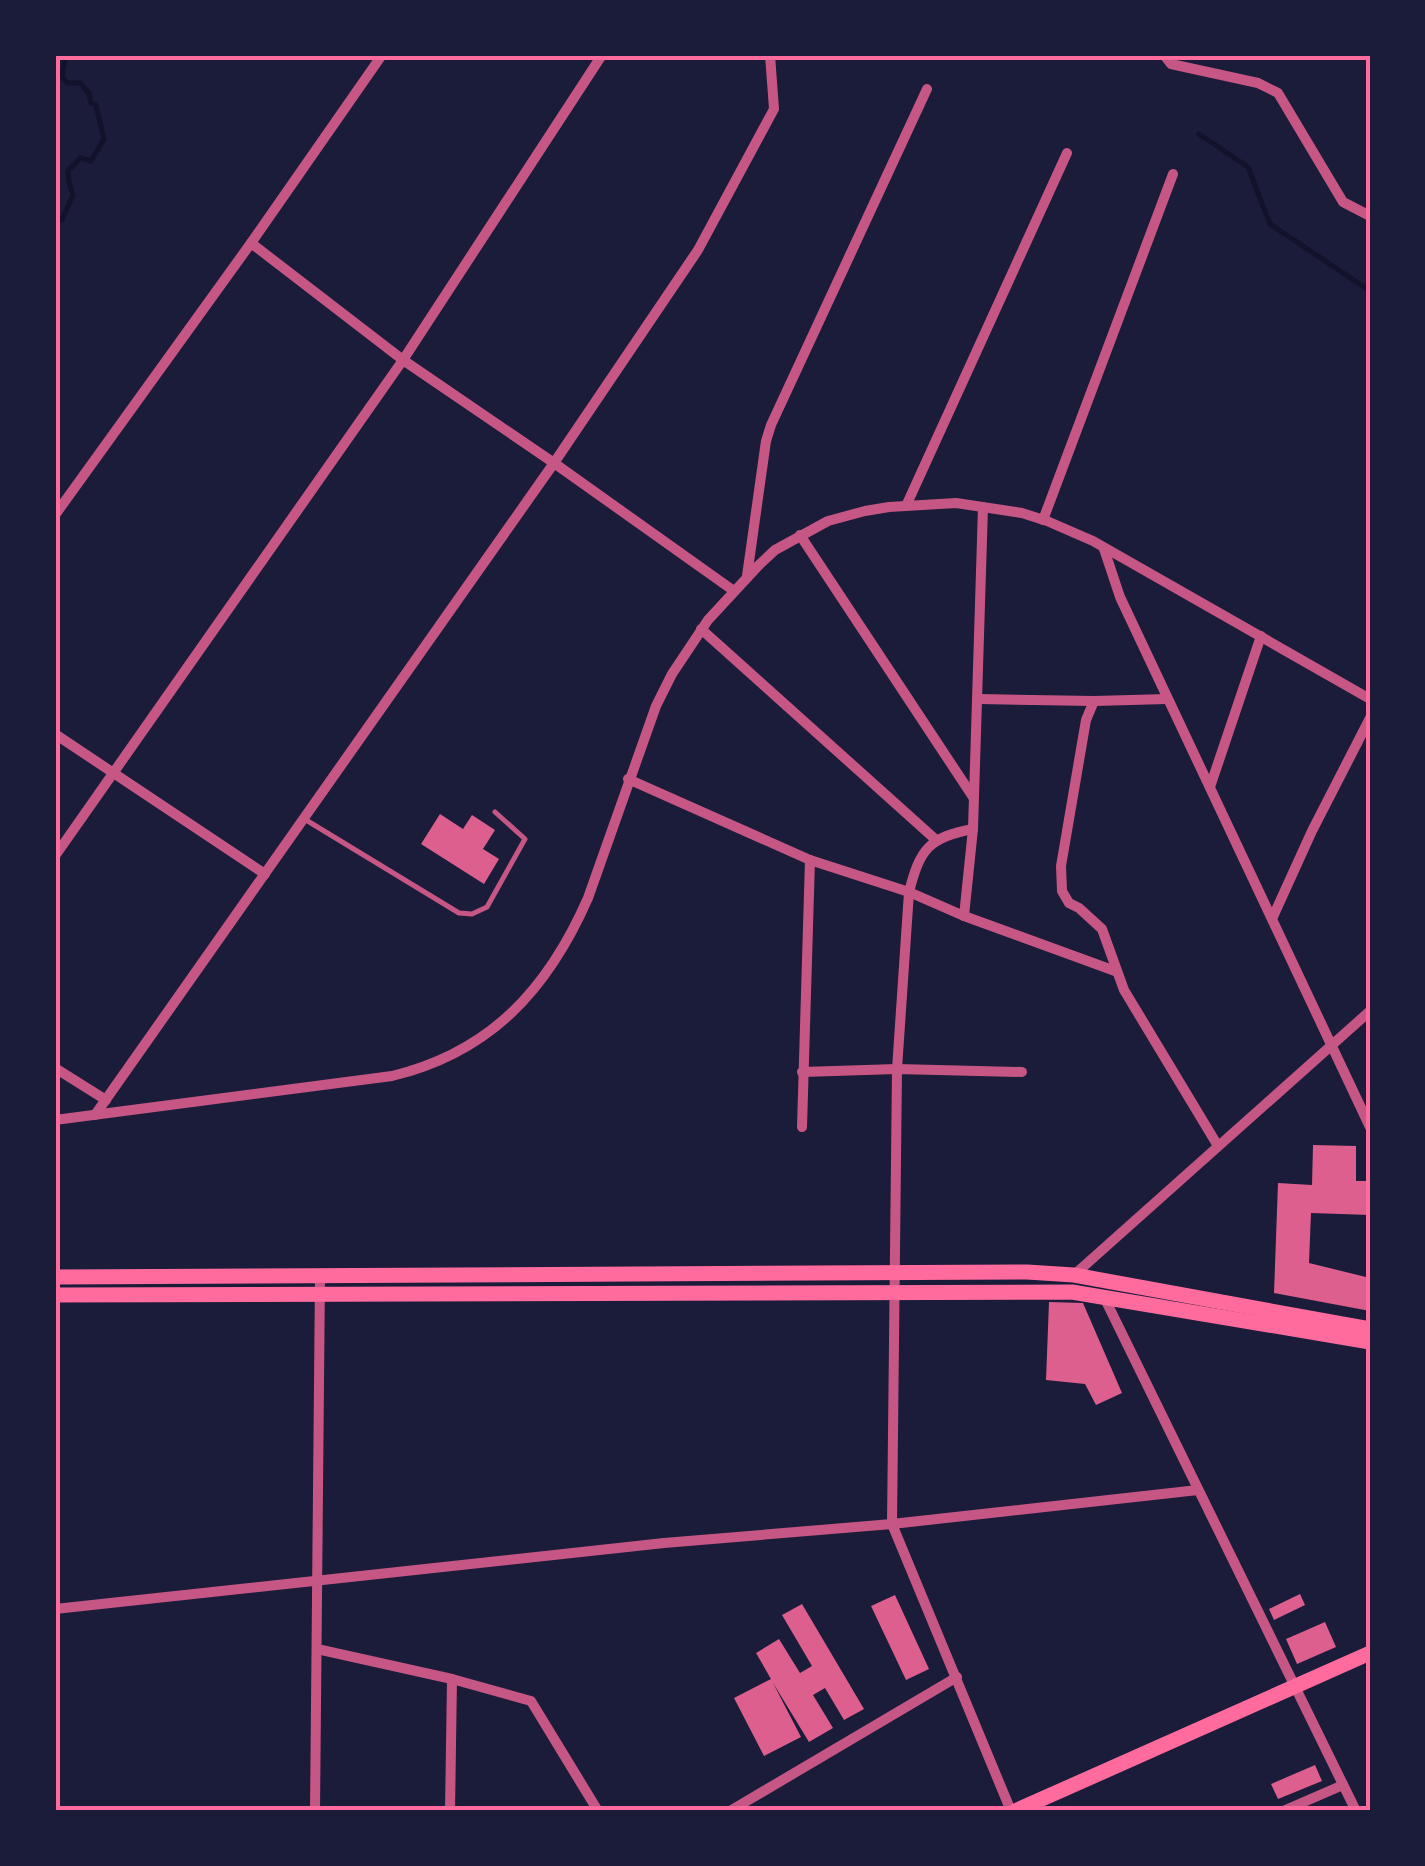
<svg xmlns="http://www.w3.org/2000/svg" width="1425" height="1866" font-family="'DM Sans',sans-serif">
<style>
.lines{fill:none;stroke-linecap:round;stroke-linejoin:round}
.stream{stroke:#12122b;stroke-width:5}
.building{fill:#dd5f8e}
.service{stroke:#c65784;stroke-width:5}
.minor{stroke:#c65784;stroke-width:10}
.secondary{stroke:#ff6b9d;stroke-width:15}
.neatline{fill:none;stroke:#ff6b9d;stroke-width:4}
</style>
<rect width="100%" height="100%" fill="#1b1b3a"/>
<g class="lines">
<g class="stream">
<path d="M1199,134l49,33 22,57 100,67"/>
<path d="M55,220h7l11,-25 -4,-12 -1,-12 12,-13 11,3 13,-22 -8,-34 -5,-2 -2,-10 -9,-10h-13l-5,-7 3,-16 5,-5"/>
</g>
</g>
<g class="building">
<path d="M440,814l23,15 9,-14 23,15 -12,19 16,10 -15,25 -63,-40z"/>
<path d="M1313,1145l43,1v35h14v34l-59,-2 -2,50 61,15v33l-96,-18 4,-110 34,2z"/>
<path d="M1049,1302l34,1 39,90 -26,12 -11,-21 -39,-4z"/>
<path d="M1300,1594l5,11 -31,15 -5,-11z"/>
<path d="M895,1595l34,74 -23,11 -35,-74z"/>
<path d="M802,1604l62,105 -20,11 -19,-32 -12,7 20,33 -24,14 -36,-59 28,54 -37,19 -30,-58 37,-19 -15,-26 23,-14 21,34 12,-7 -30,-51z"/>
<path d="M1325,1622l11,25 -39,17 -11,-25z"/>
<path d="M1315,1765l7,16 -44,18 -7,-15z"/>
</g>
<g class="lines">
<path class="service" d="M306,820l153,93 13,1 15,-7 38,-68 -30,-27"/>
<g class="minor">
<path d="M1164,55l7,9 87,19 20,10 65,109 27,14"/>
<path d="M251,243l152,117 151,103 180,128"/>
<path d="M906,506l161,-353"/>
<path d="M55,515l196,-272 131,-188"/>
<path d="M1043,520l130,-346"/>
<path d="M800,535l173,262"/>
<path d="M1104,549l16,48 250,530"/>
<path d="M747,576l19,-135 5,-16 156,-336"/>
<path d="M701,629l234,210"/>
<path d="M979,699l115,2 73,-2"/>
<path d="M1094,701l-8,19 -25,146 1,25 7,12 10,5 23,21 22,61 94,156"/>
<path d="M55,734l210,140"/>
<path d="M628,779l182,81 99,32 55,24 151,55"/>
<path d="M1210,787l51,-151"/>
<path d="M973,829c-44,8 -53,20 -64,63l-12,177 -5,455 119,287"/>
<path d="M55,856l348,-496 199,-305"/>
<path d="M964,916l9,-87 10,-322"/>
<path d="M1272,919l40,-88 58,-113"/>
<path d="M55,1068l51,32"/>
<path d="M802,1072l95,-3 125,3"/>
<path d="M95,1115l459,-652 144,-213 76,-141 -4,-54"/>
<path d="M55,1120l337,-44c99,-24 156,-87 196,-178l68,-192 16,-32 36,-54 50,-54 17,-16 53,-29 37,-10 24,-4 67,-4 66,10 25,8 46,20 277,158"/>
<path d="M802,1127l8,-267"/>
<path d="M1074,1275l296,-264"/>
<path d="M1104,1297l252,514"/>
<path d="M55,1609l609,-66 228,-19 306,-34"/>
<path d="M317,1649l135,30 79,22 67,110"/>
<path d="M315,1811l5,-535"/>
<path d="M450,1811l2,-132"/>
<path d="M730,1811l227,-134"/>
<path d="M1283,1811l60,-26"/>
</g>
<g class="secondary">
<path d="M55,1277l972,-5 47,3 296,54"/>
<path d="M55,1295l1017,-3 298,50"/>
<path d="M1015,1811l355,-158"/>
</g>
</g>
<rect width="1425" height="1866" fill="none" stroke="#1b1b3a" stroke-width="115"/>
<rect x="58" y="58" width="1310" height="1750" class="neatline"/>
</svg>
